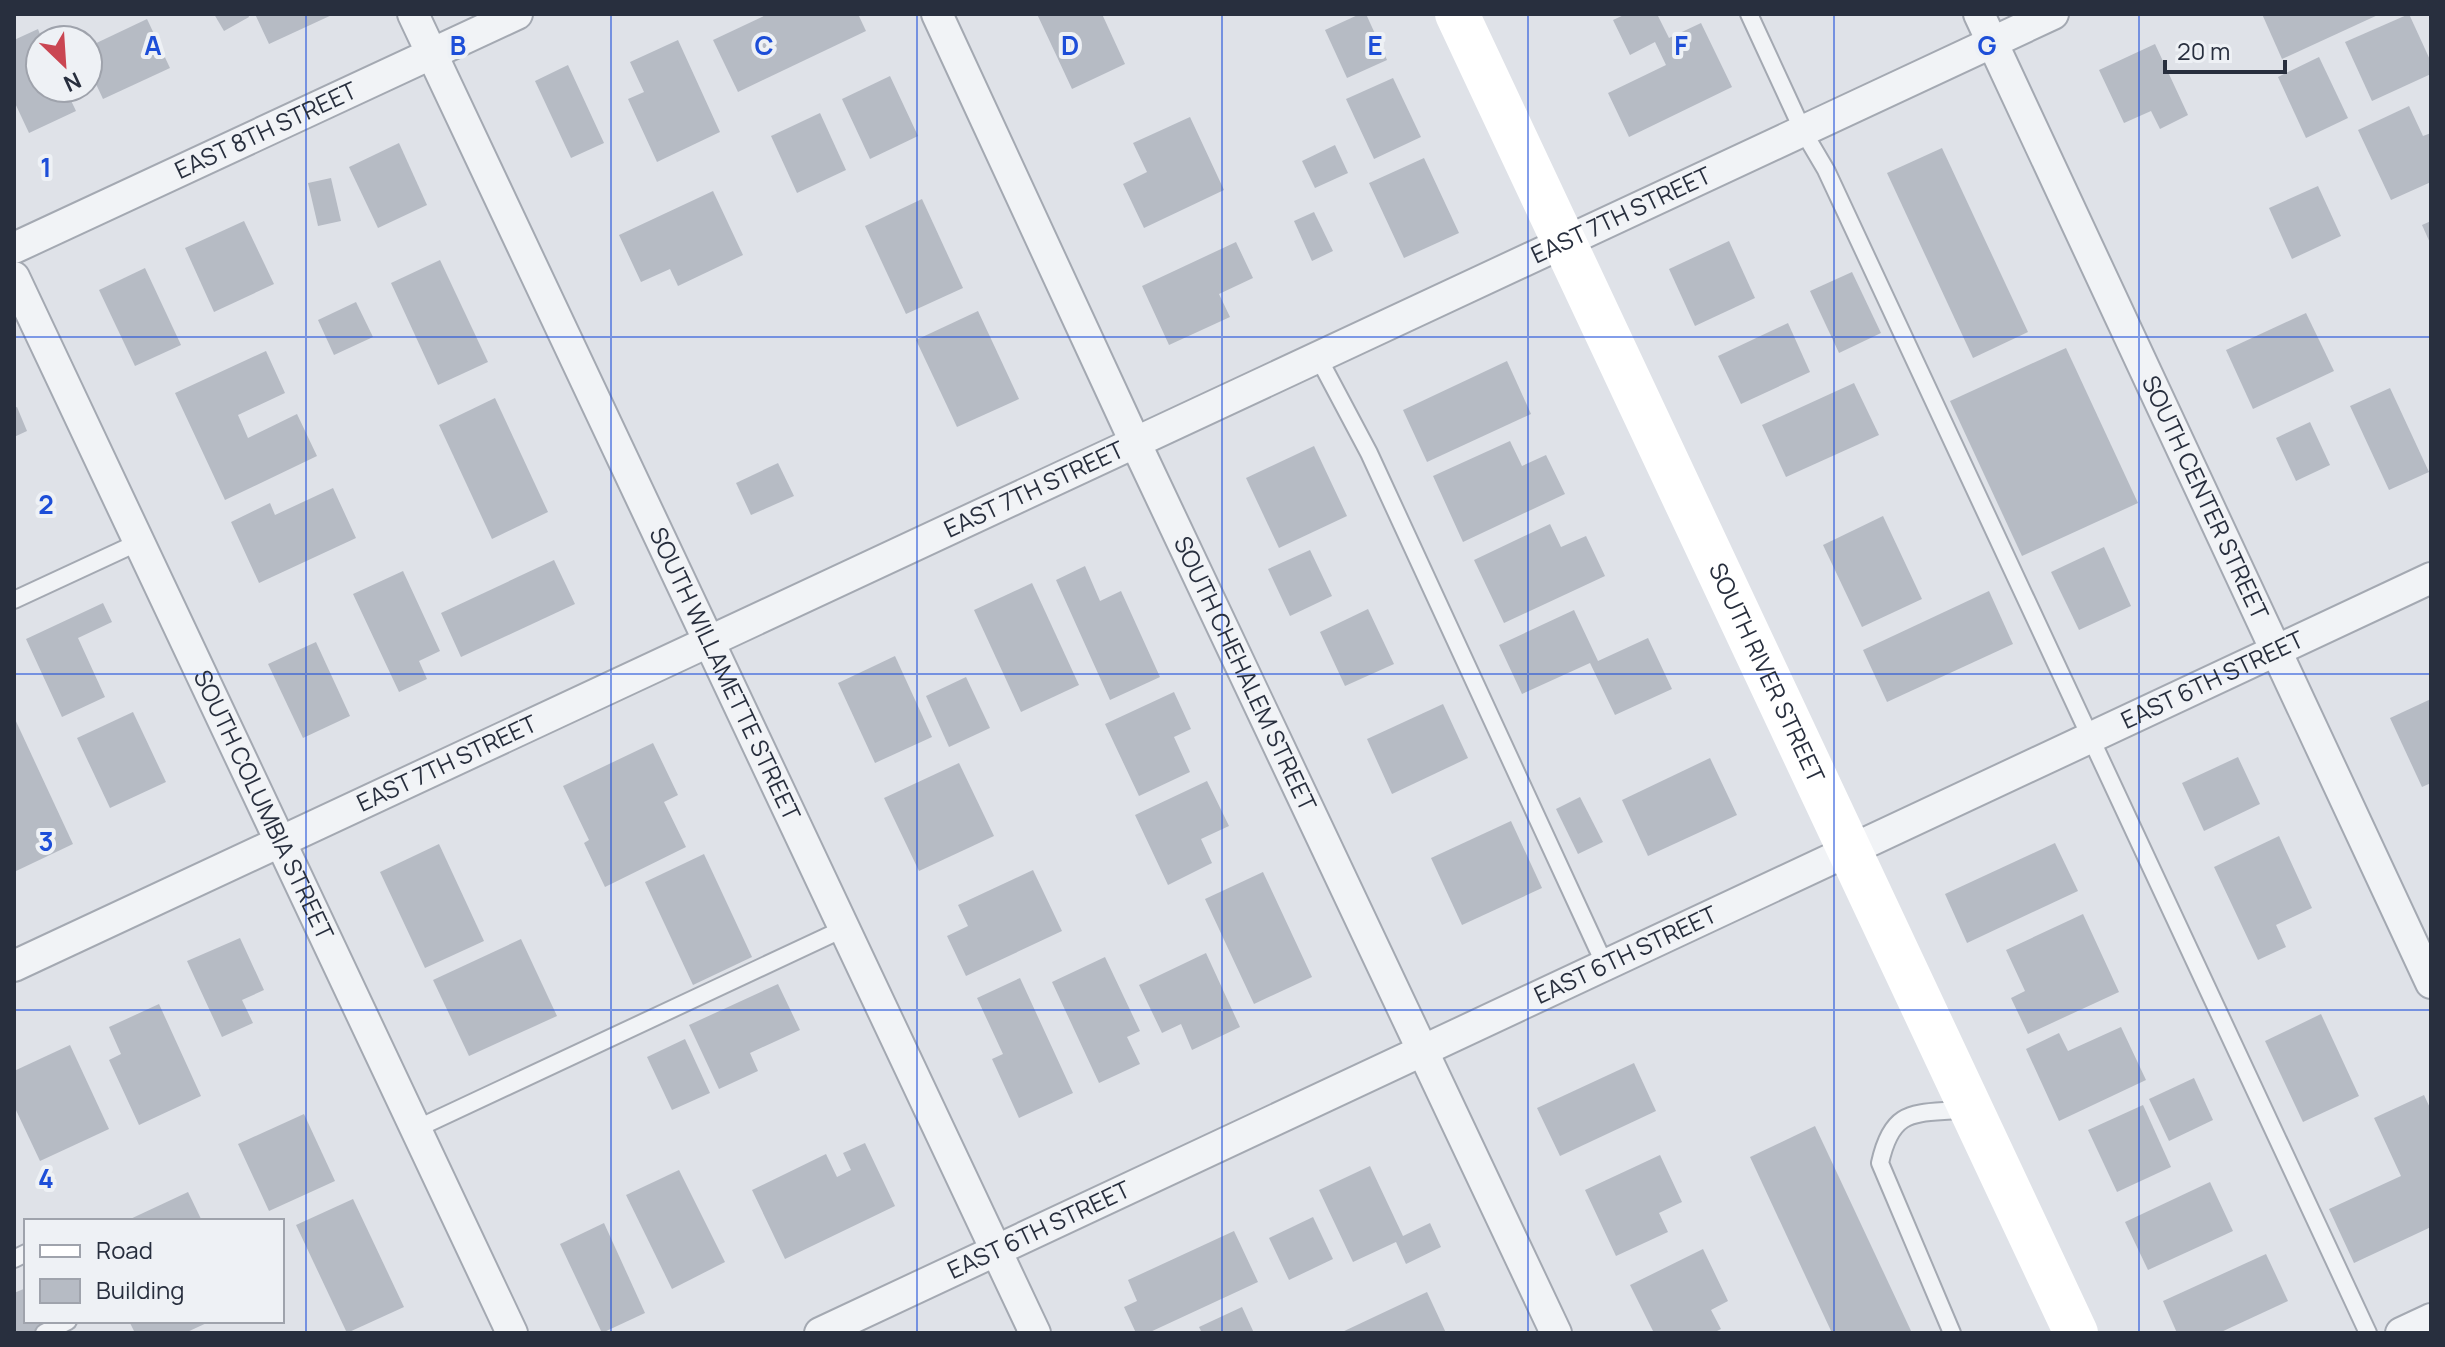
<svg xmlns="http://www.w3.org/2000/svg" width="2445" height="1347" font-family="Manrope,sans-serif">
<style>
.building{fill:#b6bbc4}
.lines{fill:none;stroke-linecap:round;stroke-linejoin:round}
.lane-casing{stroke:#a4a9b2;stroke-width:20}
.street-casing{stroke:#a4a9b2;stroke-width:34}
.lane{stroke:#f1f3f6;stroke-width:16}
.street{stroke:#f1f3f6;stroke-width:30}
.secondary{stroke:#fff;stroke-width:44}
.grid{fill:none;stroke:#1d4ed8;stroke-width:2;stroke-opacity:0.55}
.labels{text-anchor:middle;stroke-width:8;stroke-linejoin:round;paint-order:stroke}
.street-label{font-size:24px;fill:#282f3e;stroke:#eef1f5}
.grid-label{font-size:26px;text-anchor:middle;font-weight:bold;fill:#1d4ed8;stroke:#eef1f5;stroke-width:8;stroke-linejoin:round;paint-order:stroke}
</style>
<rect width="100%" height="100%" fill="#dfe2e8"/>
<g class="building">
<path d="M214,14h34l1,3 -25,14z"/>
<path d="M255,14h79l-65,30z"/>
<path d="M768,14h90l8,17 -128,61 -25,-52z"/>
<path d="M1037,14h65l23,50 -53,25z"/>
<path d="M1360,14h6l21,46 -40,18 -22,-48z"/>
<path d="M1626,14h31l12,24 32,-15 31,64 -103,50 -21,-44 58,-28 -11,-23 -25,13 -17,-35z"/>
<path d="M2262,14h118l-98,45z"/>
<path d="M2409,14l22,48v12l-59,27 -27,-59z"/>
<path d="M147,19l23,49 -67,31 -15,-32v-20z"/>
<path d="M38,29l4,11 -2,48h25l11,23 -47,22 -15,-32v-61z"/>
<path d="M678,40l42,92 -63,30 -29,-63 16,-7 -14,-30z"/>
<path d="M2155,44l33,71 -28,14 -9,-18 -27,12 -25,-53z"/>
<path d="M2319,57l29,61 -42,20 -28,-61z"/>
<path d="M568,65l36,78 -33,15 -36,-77z"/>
<path d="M890,76l28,60 -48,23 -28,-60z"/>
<path d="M1393,78l28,59 -47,22 -28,-60z"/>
<path d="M2409,106l14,30 8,-3v49l-40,18 -33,-70z"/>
<path d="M820,113l26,57 -49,23 -26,-57z"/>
<path d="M1190,117l34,73 -80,38 -21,-44 24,-12 -14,-29z"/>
<path d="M399,143l28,62 -49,23 -29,-61z"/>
<path d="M1335,145l13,28 -33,15 -13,-27z"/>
<path d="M1942,148l86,184 -55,26 -86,-185z"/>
<path d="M1424,158l35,75 -55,25 -35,-75z"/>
<path d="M331,178l10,43 -23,5 -10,-43z"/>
<path d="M2318,186l23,50 -49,23 -23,-51z"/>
<path d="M713,191l30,64 -65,31 -8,-17 -29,13 -22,-47z"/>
<path d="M922,199l41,89 -57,26 -41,-88z"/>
<path d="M1314,212l19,39 -21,10 -18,-40z"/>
<path d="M244,221l30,63 -60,28 -29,-64z"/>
<path d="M2431,221v24l-9,-20z"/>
<path d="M1729,241l26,57 -60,28 -26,-57z"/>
<path d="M1236,242l17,36 -34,16 11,23 -61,28 -27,-59z"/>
<path d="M440,260l48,102 -50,23 -47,-102z"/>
<path d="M145,268l36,77 -46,21 -36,-76z"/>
<path d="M1852,272l29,61 -42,20 -29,-62z"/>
<path d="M356,302l17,35 -39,18 -16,-35z"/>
<path d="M978,311l41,88 -62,28 -41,-87z"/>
<path d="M2306,313l28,58 -81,38 -27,-59z"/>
<path d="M1788,323l22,49 -69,32 -23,-48z"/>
<path d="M2066,348l72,155 -116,53 -72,-155z"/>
<path d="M266,351l19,42 -47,22 10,23 49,-24 20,42 -92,44 -50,-107z"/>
<path d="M1507,361l24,53 -104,48 -24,-52z"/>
<path d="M1854,383l25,52 -93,42 -24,-52z"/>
<path d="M2390,388l39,84 -40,18 -39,-84z"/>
<path d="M495,398l53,114 -56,27 -53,-114z"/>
<path d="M17,407l10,24 -13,6v-29z"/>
<path d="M2310,422l20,43 -34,16 -20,-43z"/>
<path d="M1510,441l12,25 24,-11 19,39 -102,48 -30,-66z"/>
<path d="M1314,446l33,70 -68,32 -33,-70z"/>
<path d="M778,463l16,33 -43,19 -15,-32z"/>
<path d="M333,488l23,50 -97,45 -28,-61 39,-19 5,12z"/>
<path d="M1883,516l39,83 -60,28 -39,-82z"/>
<path d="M1550,524l11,23 25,-11 19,40 -101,47 -30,-63z"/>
<path d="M2104,547l27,59 -52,24 -28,-58z"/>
<path d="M1310,550l22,46 -42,20 -22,-47z"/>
<path d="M554,560l21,44 -114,53 -20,-44z"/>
<path d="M1085,566l15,35 21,-10 39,86 -50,23 -54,-120z"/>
<path d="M403,571l37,80 -21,10 8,18 -28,13 -46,-98z"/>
<path d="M1032,583l47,102 -58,27 -47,-102z"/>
<path d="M1989,591l24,53 -126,58 -24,-52z"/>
<path d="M103,603l9,19 -34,16 27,59 -43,20 -36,-78z"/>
<path d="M1368,609l26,55 -49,22 -25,-54z"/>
<path d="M1574,610l24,51 50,-23 24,51 -57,26 -25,-52 -68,31 -23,-49z"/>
<path d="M316,642l34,74 -47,22 -35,-74z"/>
<path d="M895,656l37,81 -57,26 -37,-80z"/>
<path d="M966,677l24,51 -41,19 -23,-51z"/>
<path d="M1174,692l17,37 -17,8 16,35 -51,24 -34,-72z"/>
<path d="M2431,699v84l-9,4 -32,-69z"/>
<path d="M1443,704l25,54 -76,36 -25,-55z"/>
<path d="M133,712l33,70 -56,26 -33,-70z"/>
<path d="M14,717l59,127 -59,28z"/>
<path d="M653,743l25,52 -14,7 22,45 -81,40 -21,-44 5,-3 -26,-54z"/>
<path d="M2238,757l22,47 -56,27 -22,-48z"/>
<path d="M1710,758l27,57 -89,41 -26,-56z"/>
<path d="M959,763l35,73 -75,35 -35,-73z"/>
<path d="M1207,781l22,45 -28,13 11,24 -44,22 -33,-70z"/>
<path d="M1580,797l23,45 -25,12 -22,-45z"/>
<path d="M1511,821l31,67 -80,37 -31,-67z"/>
<path d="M2279,836l33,72 -36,17 10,22 -28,13 -44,-93z"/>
<path d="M2055,843l23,48 -111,52 -22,-49z"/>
<path d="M439,844l45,97 -59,27 -45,-96z"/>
<path d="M704,854l48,103 -59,28 -48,-103z"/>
<path d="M1033,870l29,61 -96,45 -19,-40 21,-10 -10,-21z"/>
<path d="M1263,872l49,105 -58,27 -49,-105z"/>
<path d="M2083,914l36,78 -91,42 -17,-36 14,-7 -19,-41z"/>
<path d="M240,938l24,52 -22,10 11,23 -31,14 -35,-76z"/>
<path d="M521,939l36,77 -88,40 -36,-76z"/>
<path d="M1206,953l34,74 -48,23 -11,-26 -19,9 -23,-48z"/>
<path d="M1105,957l35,74 -13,6 13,27 -41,19 -47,-101z"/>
<path d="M1020,978l53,115 -54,25 -27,-59 11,-5 -26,-56z"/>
<path d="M778,984l22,46 -50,23 8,18 -39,18 -30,-64z"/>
<path d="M159,1004l42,92 -62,29 -30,-65 12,-6 -12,-27z"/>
<path d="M2321,1014l38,82 -56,26 -38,-81z"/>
<path d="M2121,1027l25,53 -87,41 -33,-72 33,-16 9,18z"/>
<path d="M685,1039l25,54 -38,17 -25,-53z"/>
<path d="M70,1045l39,84 -69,32 -26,-55v-35z"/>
<path d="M1634,1063l22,48 -96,45 -23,-48z"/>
<path d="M2194,1078l19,42 -44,21 -20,-42z"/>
<path d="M2424,1095l7,15v117l-77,36 -25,-54 72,-33 -27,-58z"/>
<path d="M2143,1105l28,62 -54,25 -29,-62z"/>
<path d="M304,1114l31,67 -66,30 -31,-67z"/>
<path d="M1815,1126l97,207h-80l-82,-176z"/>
<path d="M865,1143l30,63 -110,53 -33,-69 74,-36 11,23 14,-7 -8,-17z"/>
<path d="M1660,1155l22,47 -23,11 9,19 -52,24 -31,-66z"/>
<path d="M1370,1166l33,70 27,-13 11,24 -35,17 -10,-22 -43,20 -34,-72z"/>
<path d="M679,1170l46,92 -53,27 -46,-94z"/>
<path d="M2210,1182l23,49 -85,39 -23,-48z"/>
<path d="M188,1192l14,29h-76z"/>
<path d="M353,1199l51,108 -57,26 -51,-108z"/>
<path d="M1313,1217l20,42 -44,21 -20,-42z"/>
<path d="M604,1223l41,90 -43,20 -42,-89z"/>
<path d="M1234,1231l24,51 -110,51h-12l-12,-26 13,-6 -9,-21z"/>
<path d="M1703,1249l25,52 -17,9 10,19 -8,4h-59l-24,-48z"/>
<path d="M2266,1254l22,47 -69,32h-42l-14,-32z"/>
<path d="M26,1288v33h20l6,12h-38v-40z"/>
<path d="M1427,1292l19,41h-106z"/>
<path d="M1242,1307l12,26h-52l-3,-6z"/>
<path d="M129,1321h82l-26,12h-50z"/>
</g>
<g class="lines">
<g class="lane-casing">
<g id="lane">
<path d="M1749,14l54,117 23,39 542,1163"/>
<path d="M1318,357l51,96 236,512"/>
<path d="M14,600l125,-58"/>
<path d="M416,1129l429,-201"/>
<path d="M14,1259l12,-6"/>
<path d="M44,1333l24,-12"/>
<path d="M1952,1333l-72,-170c13,-59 37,-48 89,-54"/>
</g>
</g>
<g class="street-casing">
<g id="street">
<path id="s1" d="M413,14l622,1319"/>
<path id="s2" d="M937,14l198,428 421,891"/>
<path id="s3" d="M1979,14l452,969"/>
<path id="s4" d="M14,248l503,-234"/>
<path id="s5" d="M14,277l498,1056"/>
<path id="s6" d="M14,966l2039,-952"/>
<path id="s7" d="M820,1333l1611,-755"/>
<path d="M2401,1333l30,-14"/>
</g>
</g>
<use href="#lane" class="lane"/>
<use href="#street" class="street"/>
<path class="secondary" id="s8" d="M1457,14l619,1319"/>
</g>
<path class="grid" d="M306,14v1319M611,14v1319M917,14v1319M1222,14v1319M1528,14v1319M1834,14v1319M2139,14v1319M14,337h2417M14,674h2417M14,1010h2417"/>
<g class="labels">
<g class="street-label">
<text dy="8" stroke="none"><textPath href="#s4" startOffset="278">EAST 8TH STREET</textPath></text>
<text dy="8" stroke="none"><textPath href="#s6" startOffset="1774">EAST 7TH STREET</textPath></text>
<text dy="8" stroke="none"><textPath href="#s6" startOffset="1126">EAST 7TH STREET</textPath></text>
<text dy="8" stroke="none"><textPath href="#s3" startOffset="534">SOUTH CENTER STREET</textPath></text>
<text dy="8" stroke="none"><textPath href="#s1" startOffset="730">SOUTH WILLAMETTE STREET</textPath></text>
<text dy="8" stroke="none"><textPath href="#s8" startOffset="728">SOUTH RIVER STREET</textPath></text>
<text dy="8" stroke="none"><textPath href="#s2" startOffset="728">SOUTH CHEHALEM STREET</textPath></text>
<text dy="8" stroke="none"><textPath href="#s7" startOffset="1538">EAST 6TH STREET</textPath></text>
<text dy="8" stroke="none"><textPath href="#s6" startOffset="478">EAST 7TH STREET</textPath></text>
<text dy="8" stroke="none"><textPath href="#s5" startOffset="584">SOUTH COLUMBIA STREET</textPath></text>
<text dy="8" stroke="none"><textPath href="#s7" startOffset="890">EAST 6TH STREET</textPath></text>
<text dy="8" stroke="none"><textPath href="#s7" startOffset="242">EAST 6TH STREET</textPath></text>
</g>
</g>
<g class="grid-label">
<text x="153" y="55">A</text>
<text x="458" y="55">B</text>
<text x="764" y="55">C</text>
<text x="1070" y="55">D</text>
<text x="1375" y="55">E</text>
<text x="1681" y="55">F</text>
<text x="1987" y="55">G</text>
<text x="46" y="177">1</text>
<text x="46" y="514">2</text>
<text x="46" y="851">3</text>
<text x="46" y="1188">4</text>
</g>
<rect width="2445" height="1347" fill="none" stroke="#282f3e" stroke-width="32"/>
<rect x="24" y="1219" width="260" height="104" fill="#eef1f5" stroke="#9fa3ac" stroke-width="2"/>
<rect x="40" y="1245" width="40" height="12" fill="#ffffff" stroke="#9fa3ac" stroke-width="2"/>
<text x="96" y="1259" font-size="24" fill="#282f3e">Road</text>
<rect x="40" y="1279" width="40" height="24" fill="#b6bbc4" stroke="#9fa3ac" stroke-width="2"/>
<text x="96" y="1299" font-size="24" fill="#282f3e">Building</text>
<g transform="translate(64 64) rotate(155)"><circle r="38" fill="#eef1f5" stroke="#9fa3ac" stroke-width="2"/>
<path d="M0-6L14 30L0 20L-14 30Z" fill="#ca4652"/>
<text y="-12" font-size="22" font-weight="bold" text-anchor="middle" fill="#282f3e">N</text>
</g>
<path d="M2165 60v12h120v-12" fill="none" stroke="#282f3e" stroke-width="4"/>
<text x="2177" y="60" font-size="24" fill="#282f3e" stroke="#eef1f5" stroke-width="6" paint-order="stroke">20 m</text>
</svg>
